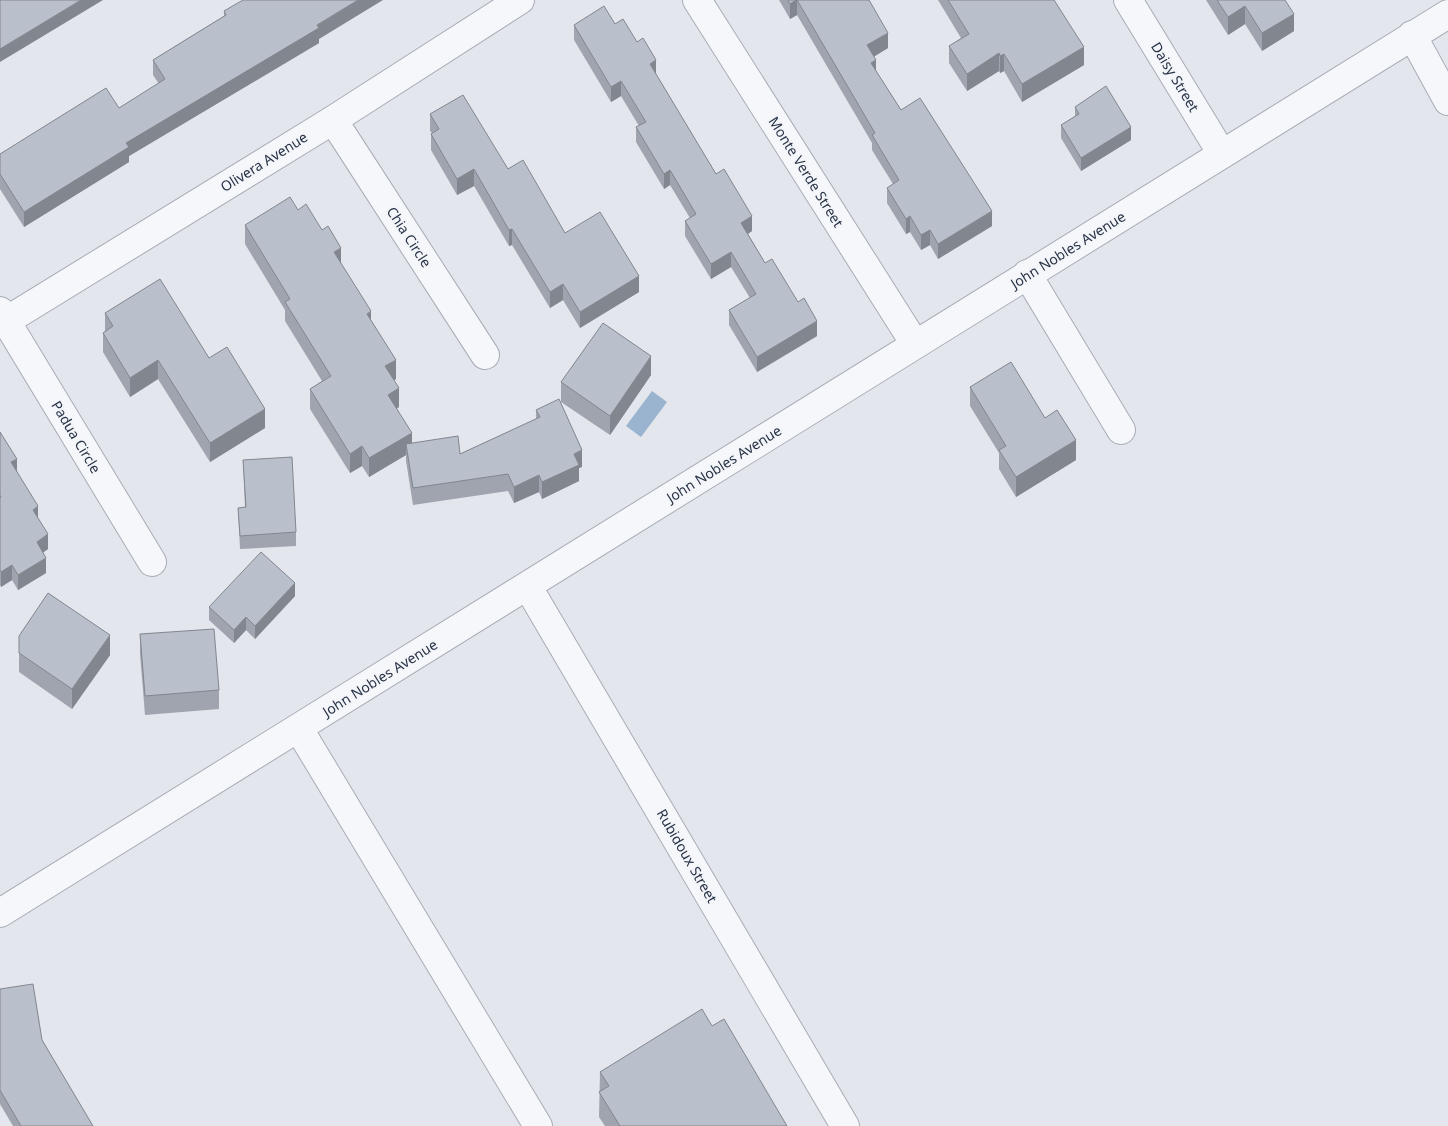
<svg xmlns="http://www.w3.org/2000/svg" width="1448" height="1126" font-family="'Noto Sans',sans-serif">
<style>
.water{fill:#9ab4d0}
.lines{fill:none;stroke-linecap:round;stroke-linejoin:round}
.minor-casing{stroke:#a7adb7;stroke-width:30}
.minor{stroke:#f6f7fa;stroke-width:28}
.wall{fill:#9fa4af}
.shaded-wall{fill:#82868e}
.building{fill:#b9bfcb;stroke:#82868e}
.labels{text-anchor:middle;stroke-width:4;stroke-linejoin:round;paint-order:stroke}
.street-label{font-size:14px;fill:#283347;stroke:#f3f5f9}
</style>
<rect width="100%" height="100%" fill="#e3e6ec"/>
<path class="water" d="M652,391l15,11 -26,35 -15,-11z"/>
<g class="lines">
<g class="minor-casing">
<g id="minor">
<path d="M697,0l218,344"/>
<path d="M1128,0l94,154"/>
<path d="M1412,35l36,66"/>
<path d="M333,120l152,235"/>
<path d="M1027,274l94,156"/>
<path d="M0,311l152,251"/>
<path d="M6,321l327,-201 187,-120"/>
<path d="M528,587l317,539"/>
<path d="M299,729l239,397"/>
<path d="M0,913l1448,-899"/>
</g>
</g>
<use href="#minor" class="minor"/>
</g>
<g class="wall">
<path d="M779,0h90l19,48 -14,8 2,15 25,39 91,116 -54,33 -8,-14 -9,5 -11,-18 -4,2 -19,-31v-15l6,-4 -21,-34v-7l-75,-128 -7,4z"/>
<path d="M938,0h116l30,65 -62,37 -18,-31 -4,2 -1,-2 -32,20 -18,-28v-17l12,-8z"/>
<path d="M1206,0h79l9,31 -32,20 -17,-27 -17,11z"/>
<path d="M224,11l95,28v4l-190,113v6l-105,65 -24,-38v-35l119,-46 40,-24 -6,-9v-15l71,-44z"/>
<path d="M615,24l41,51 60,99 36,57 -4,3 17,29 52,73 -60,36 -28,-47v-15l21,-12 -19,-31 -20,12 -26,-43v-15l5,-3 -20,-33 -6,4 -28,-47v-15l3,-1 -18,-30 -10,6 -37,-62v-15z"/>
<path d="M1075,107l56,33 -50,31 -20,-33v-13l14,-9z"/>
<path d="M430,114l78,55 57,64 74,59 -59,36 -17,-28 -13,8 -38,-63 -3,1 -35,-60 -17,9 -26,-45v-16l1,-1 -2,-2z"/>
<path d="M298,210l43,53 30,57 25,59 -2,1 5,27 -2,1 15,35 48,11 76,-35v-9l46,57 -3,1v13l-37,18 -3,-7 -25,11 -6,-12 -95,14 -7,-44v-6l-37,22 -7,-11 -12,7 -40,-64v-20l12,-8 -37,-60v-11l-40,-66v-19z"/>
<path d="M105,313l104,45 56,70 -55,34 -52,-83 -28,18 -27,-45v-19l2,-2z"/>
<path d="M651,375l-41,60 -49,-33v-20z"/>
<path d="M970,387l75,31 31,42 -60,37 -17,-28v-16l-29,-47z"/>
<path d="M0,432l38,87 10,30 -5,3 3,21 -28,17 -6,-10 -11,7 -1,-2z"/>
<path d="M243,460l53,72v14l-56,3 -2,-41 7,-1z"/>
<path d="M295,596l-40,43 -9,-9 -12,13 -25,-23v-13z"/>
<path d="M140,634l79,56v19l-74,6 -5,-61z"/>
<path d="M19,636l91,19 -38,54 -53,-37z"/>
<path d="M0,989l42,51 51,86h-80l-13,-22z"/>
<path d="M712,1026l75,100h-182l-6,-9 1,-45z"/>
</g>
<g class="shaded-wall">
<path d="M81,0h22l-103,62v-13z"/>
<path d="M358,0h25l-64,39v4l-190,113v6l-105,65v-15l102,-69z"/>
<path d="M796,0h1v15l-7,4v-15z"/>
<path d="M1245,6v18l-17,11v-18z"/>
<path d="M1294,14v17l-32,20v-18z"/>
<path d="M888,33v15l-21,13v-16z"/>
<path d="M1084,47v18l-62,37v-18z"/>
<path d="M999,53v18l-32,20v-17z"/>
<path d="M1004,54v17l-4,2v-17z"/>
<path d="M656,60v15l-6,-11z"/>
<path d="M876,60v15l-5,-12z"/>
<path d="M621,81v15l-10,6v-15z"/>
<path d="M1131,127v13l-50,31v-13z"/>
<path d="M474,169v17l-17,9v-16z"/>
<path d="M670,170v15l-6,4v-15z"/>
<path d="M992,211v15l-54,33v-15z"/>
<path d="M752,216v15l-11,7v-15z"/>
<path d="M910,216v16l-4,2v-15z"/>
<path d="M512,229v16l-3,1v-16z"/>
<path d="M930,230v15l-9,5v-15z"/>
<path d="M341,248v19l-7,-15z"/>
<path d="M731,252v15l-20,12v-15z"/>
<path d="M639,276v16l-59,36v-16z"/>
<path d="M563,284v16l-13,8v-16z"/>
<path d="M371,311v19l-4,-16z"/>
<path d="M817,321v15l-60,36v-15z"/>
<path d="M651,356v19l-41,60v-19z"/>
<path d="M158,360v19l-28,18v-19z"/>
<path d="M396,360v19l-11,6v-19z"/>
<path d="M399,388v19l-11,7v-19z"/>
<path d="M265,409v19l-55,34v-19z"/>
<path d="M412,433v19l-6,-8v11l-37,22v-19z"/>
<path d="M1076,440v20l-60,37v-20z"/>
<path d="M362,446v20l-12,7v-19z"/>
<path d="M582,450v17l-3,1v13l-37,18v-17l32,-28z"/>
<path d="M17,459v15l-6,-12z"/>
<path d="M539,475v17l-25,11v-16z"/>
<path d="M38,506v15l-5,-11z"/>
<path d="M48,534v15l-11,8v-15z"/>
<path d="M46,558v15l-28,17v-15z"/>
<path d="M12,565v15l-11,7v-15z"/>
<path d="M295,583v13l-40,43v-13z"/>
<path d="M246,617v13l-12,13v-13z"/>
<path d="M110,635v20l-38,54v-20z"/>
</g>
<g class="building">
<path d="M0,0h81l-81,49z"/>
<path d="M243,0h115l-41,25 2,3 -193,115 3,4 -105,65 -24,-38v-20l106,-66 13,20 46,-29 -12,-19 73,-45 -2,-4z"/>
<path d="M788,0h8l-6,4z"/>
<path d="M797,0h72l19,33 -21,12 9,15 -5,3 30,47 19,-12 72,113 -54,33 -8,-14 -9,5 -11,-19 -4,3 -19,-31 12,-8 -27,-45 3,-2z"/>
<path d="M948,0h106l30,47 -62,37 -18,-30 -4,2 -1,-3 -32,21 -18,-28 20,-12z"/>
<path d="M1217,0h68l9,14 -32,19 -17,-27 -17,11z"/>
<path d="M604,6l11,18 8,-5 14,23 6,-4 13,22 -6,4 66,110 8,-5 28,47 -11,7 24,40 7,-4 26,43 6,-4 13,23 -60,36 -28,-47 27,-16 -25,-42 -20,12 -26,-43 11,-7 -26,-44 -6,4 -28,-47 10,-5 -25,-41 -10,6 -37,-62z"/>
<path d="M1106,86l25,41 -50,31 -20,-33 18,-11 -4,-7z"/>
<path d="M463,95l45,74 15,-9 42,73 35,-21 39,64 -59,36 -17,-28 -13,8 -38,-63 -3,1 -35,-61 -17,10 -26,-45 8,-5 -9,-15z"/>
<path d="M290,197l8,13 8,-6 16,26 6,-4 13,22 -7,4 37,59 -4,3 29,46 -11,6 14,22 -11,7 24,38 -43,25 -7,-12 -12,8 -40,-65 21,-13 -46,-74 5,-3 -45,-74z"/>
<path d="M160,279l49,79 18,-11 38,62 -55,34 -52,-83 -28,18 -27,-45 10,-7 -8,-13z"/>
<path d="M603,323l48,33 -41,60 -49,-34z"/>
<path d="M1011,362l34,56 12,-8 19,30 -60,37 -17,-27 7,-4 -36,-59z"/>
<path d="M559,399l23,51 -8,4 5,11 -37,17 -3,-7 -25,12 -6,-13 -95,14 -7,-44 52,-8 2,18 80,-37 -4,-7z"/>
<path d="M0,432l17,27 -6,3 27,44 -5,4 15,24 -11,8 9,16 -28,17 -6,-10 -11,7 -1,-2v-72l1,-1 -1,-2z"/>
<path d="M292,457l4,75 -56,4 -2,-28 8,-1 -3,-47z"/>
<path d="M261,552l34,31 -40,43 -9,-9 -12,13 -25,-23z"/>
<path d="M48,593l62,42 -38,54 -53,-36v-17z"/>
<path d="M214,629l5,61 -74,6 -5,-62z"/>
<path d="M33,984l9,56 51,86h-72l-21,-36v-101z"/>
<path d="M702,1009l10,17 12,-7 63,107h-167l-21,-34 10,-6 -9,-14z"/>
</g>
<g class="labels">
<g class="street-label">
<text transform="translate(1175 77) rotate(59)" y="5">Daisy Street</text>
<text transform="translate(264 162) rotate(-32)" y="5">Olivera Avenue</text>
<text transform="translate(806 172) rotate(58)" y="5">Monte Verde Street</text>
<text transform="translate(409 237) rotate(57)" y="5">Chia Circle</text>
<text transform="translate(1068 250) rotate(-32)" y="5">John Nobles Avenue</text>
<text transform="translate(76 437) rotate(59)" y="5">Padua Circle</text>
<text transform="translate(724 464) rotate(-32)" y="5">John Nobles Avenue</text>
<text transform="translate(380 678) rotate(-32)" y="5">John Nobles Avenue</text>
<text transform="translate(687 856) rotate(60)" y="5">Rubidoux Street</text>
</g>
</g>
</svg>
